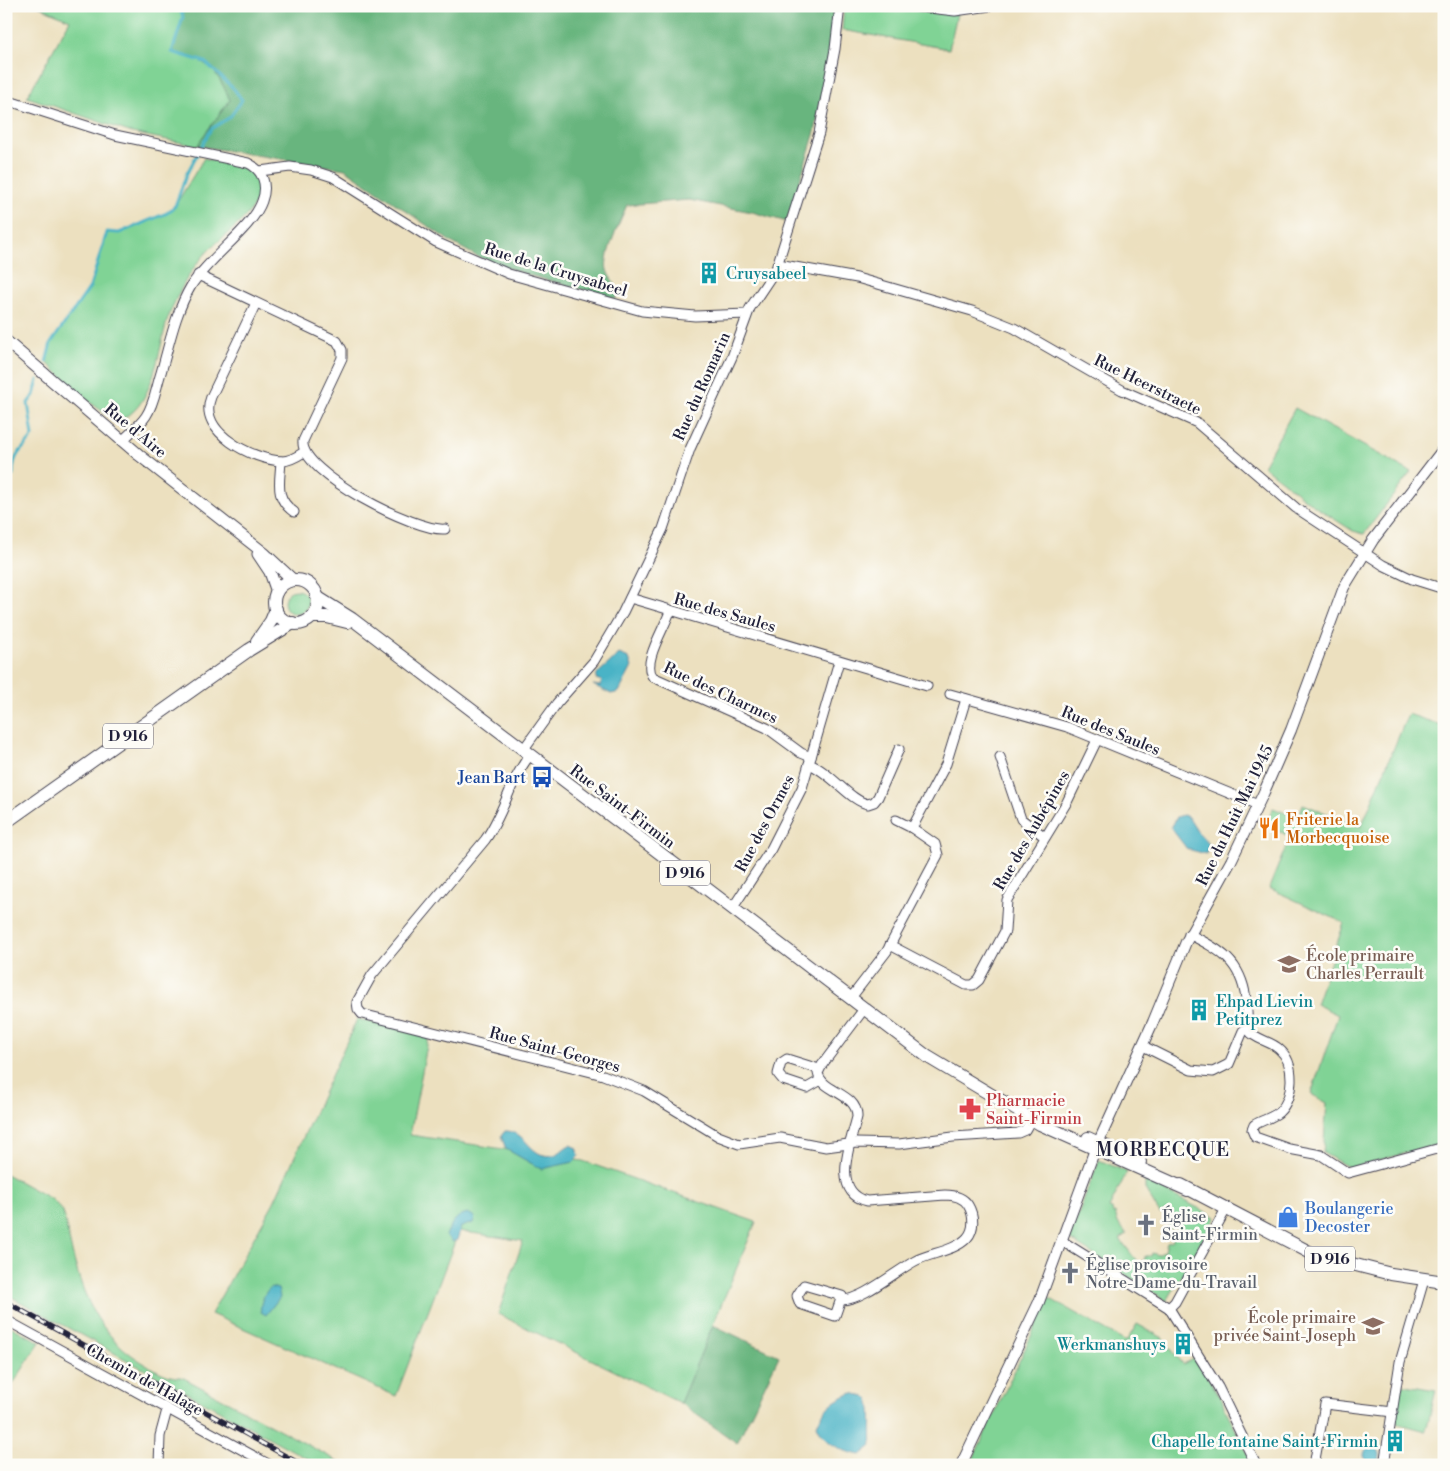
<svg xmlns="http://www.w3.org/2000/svg" width="1450" height="1471" font-family="'Libre Bodoni',serif">
<style>
.green{fill:#80d395;stroke:#517a68}
.forest{fill:#68b57e;stroke:#456c5c}
.water{fill:#48b3c6;stroke:#356a80}
.lines{fill:none;stroke-linecap:round;stroke-linejoin:round}
.stream{stroke:#48b3c6;stroke-width:3}
.minor-casing{stroke:#403e4f;stroke-width:11}
.tertiary-casing{stroke:#403e4f;stroke-width:12}
.secondary-casing{stroke:#403e4f;stroke-width:13}
.primary-casing{stroke:#403e4f;stroke-width:14}
.minor{stroke:#fff;stroke-width:9}
.tertiary{stroke:#fff;stroke-width:10}
.secondary{stroke:#fff;stroke-width:11}
.primary{stroke:#fff;stroke-width:12}
.rail-casing{stroke:#22223b;stroke-width:5}
.rail{stroke:#fdfcf7;stroke-width:3;stroke-dasharray:9;stroke-linecap:butt}
.labels{text-anchor:middle;stroke-width:5;stroke-linejoin:round;paint-order:stroke}
.shield{fill:#fdfcf7;stroke:#646373;stroke-width:1}
.shield-label{font-size:15px;font-weight:bold;fill:#22223b}
.street-label{font-size:16px;fill:#22223b;stroke:#fdfcf7}
.culture-label{font-size:16px;fill:#0d838f;stroke:#fdfcf7;text-anchor:start}
.transit-label{font-size:16px;fill:#164399;stroke:#fdfcf7;text-anchor:end}
.food-label{font-size:16px;fill:#c56008;stroke:#fdfcf7;text-anchor:start}
.education-label{font-size:16px;fill:#785e54;stroke:#fdfcf7;text-anchor:start}
.health-label{font-size:16px;fill:#be3a42;stroke:#fdfcf7;text-anchor:start}
.shop-label{font-size:16px;fill:#366cbe;stroke:#fdfcf7;text-anchor:start}
.worship-label{font-size:16px;fill:#5b616d;stroke:#fdfcf7;text-anchor:start}
.quarter-label{font-size:19px;letter-spacing:1px;fill:#22223b;stroke:#fdfcf7}
</style>
<rect width="100%" height="100%" fill="#fdfcf7"/>
<filter id="ink" filterUnits="userSpaceOnUse"><feTurbulence type="fractalNoise" baseFrequency=".02" numOctaves="2"/><feDisplacementMap in="SourceGraphic" scale="10" xChannelSelector="R" yChannelSelector="G"/><feConvolveMatrix kernelMatrix="1 2 1 2 8 2 1 2 1" color-interpolation-filters="sRGB"/></filter>
<filter id="wash" filterUnits="userSpaceOnUse"><feTurbulence type="fractalNoise" baseFrequency=".0096" numOctaves="4" result="noise"/><feDisplacementMap in="SourceGraphic" scale="20" xChannelSelector="R" yChannelSelector="G"/><feGaussianBlur stdDeviation="1.12" result="paint"/><feColorMatrix in="noise" values="0 0 0 0 0 0 0 0 0 0 0 0 0 0 0 0 0 1.4 0 .05"/><feComposite in="paint" operator="in"/></filter>
<g filter="url(#wash)">
<rect width="100%" height="100%" fill="#ece0bf"/>
<g class="green">
<path d="M38,6h141l4,11 -11,35c37,11 41,11 58,48l-28,38 -4,8 -66,-13 -105,-36 43,-77z"/>
<path d="M844,6h52l34,7 27,1 -8,35 -107,-19z"/>
<path d="M204,158l47,12c27,31 -23,61 -42,80 -9,9 -16,19 -23,30 -7,12 -13,25 -18,38 -10,31 -14,94 -52,103l-28,-20 -42,-39 5,-19 39,-56 17,-55 12,1 48,-20 8,-7z"/>
<path d="M1295,408l116,64 -47,62 -11,-3 -39,-25 -51,-40z"/>
<circle cx="296" cy="602" r="12"/>
<path d="M1408,714l36,12v417l-94,25 -27,-15 4,-50 -16,-9 27,-79 -22,-11 28,-81 -75,-35 21,-51 -24,-13 7,-16 25,10 5,-14 58,23z"/>
<path d="M357,1019l72,16 -19,100 173,26 173,61 -76,181 -182,-89 25,-73 -64,-10 -63,165 -185,-82 63,-112z"/>
<path d="M1099,1160l28,12 -18,36 3,1 1,5 2,-1 3,10 9,11 -7,5 19,25 6,-5v-3h6l1,-3 6,2 7,-4 2,-8 6,-2v-6l6,-4 -3,-5 -6,4 -2,-4 6,-3 -8,-13 -6,4 -15,-25v-8l71,36 -49,84 -98,-62z"/>
<path d="M6,1174l47,26 10,12c14,63 23,118 84,153 11,6 21,13 35,12l163,88h-26l-313,-171z"/>
<path d="M1049,1298l77,44 11,-18 26,14 19,26 15,-6 22,38 34,69h-283z"/>
<path d="M6,1324l34,18 -34,53z"/>
<path d="M1400,1384l36,6 -10,41 -30,-8z"/>
</g>
<g class="forest">
<path d="M179,6h657l-4,37 -17,89 -28,90 -35,-10 -63,-12 -62,5c-6,14 -24,51 -20,65 5,15 11,9 9,29l-91,-25 -45,-16 -29,-16 -106,-73 -147,-23 4,-8 28,-38c-17,-37 -21,-37 -58,-48l11,-35z"/>
<path d="M713,1325l66,31 -42,87 -57,-40z"/>
</g>
<g class="water">
<path d="M619,654l10,4 3,9 -13,25 -8,2 -18,-9 7,1 2,-5 -6,-2 1,-5z"/>
<path d="M1183,815l5,2 9,14 12,13 -3,10 -19,-5 -16,-21 6,-11z"/>
<path d="M505,1131c22,-1 25,29 48,24 7,-1 10,-7 17,-10l7,3 2,7 -5,7 -33,7 -35,-20 -5,-13z"/>
<path d="M468,1213l7,4 -2,6 -12,4 -4,13 -5,2 -6,-6c4,-11 10,-21 22,-23z"/>
<path d="M271,1287l7,2 2,8 -14,18 -5,-3c-2,-8 4,-21 10,-25z"/>
<path d="M853,1393l15,5c6,10 2,34 4,48l-11,9c-19,-3 -37,-12 -44,-30 6,-17 19,-27 36,-32z"/>
<circle cx="1372" cy="1455" r="8"/>
</g>
<g class="lines">
<g class="stream">
<path d="M46,362l5,-19 39,-56 17,-55 12,1 48,-20 8,-7 12,-33 24,-44 19,-12 12,-17 -8,-11 -29,-27 -33,-10 11,-35 -4,-11"/>
<path d="M6,481l7,-6c0,-23 9,-23 20,-39l-5,-33 6,-8 4,-15"/>
</g>
</g>
</g>
<g filter="url(#ink)">
<g class="lines">
<g class="minor-casing">
<g id="minor">
<path d="M912,6l43,5 35,-5"/>
<path d="M6,100l109,35 133,28c15,7 20,22 14,38 -9,27 -53,56 -71,85 -16,27 -22,60 -31,90 -4,13 -6,28 -14,40 -6,9 -16,17 -24,25"/>
<path d="M260,171l30,-4 21,3 22,7 103,65 73,32 133,37 53,5 52,-2"/>
<path d="M778,264l79,14 115,33 42,17 108,62 75,33 99,85 87,57 29,14 32,10"/>
<path d="M198,275l139,66 5,9v8l-39,83c-4,32 114,91 142,88"/>
<path d="M256,303l-45,94c-14,35 42,63 71,64 8,0 16,-5 22,-9"/>
<path d="M281,461c-1,21 -7,37 13,51"/>
<path d="M630,598l297,88"/>
<path d="M670,611c-5,17 -29,52 -17,66l114,51 34,25 10,4"/>
<path d="M950,694l117,33 191,78"/>
<path d="M523,750l34,-47 37,-42 29,-49 40,-83 27,-80 42,-92 18,-49 26,-39 43,-136 16,-84 5,-43"/>
<path d="M530,755c-20,25 -26,59 -45,85l-113,135 -15,27 1,7 4,5 241,61 41,16 74,45 21,8 41,-6 46,9 30,-4 43,1 54,-7 65,-4 7,-3 8,-14"/>
<path d="M1000,757l21,62 24,18"/>
<path d="M809,764c22,8 41,37 59,40l6,-2 4,-5 21,-48"/>
<path d="M896,820l16,8"/>
<path d="M732,909l39,-60 31,-61 37,-127"/>
<path d="M1189,934c31,16 52,27 57,65 2,10 0,22 3,32 7,9 22,10 30,18 17,14 15,49 0,63 -7,6 -17,8 -25,13l-2,5 3,7 34,12 32,6 27,18 96,-26"/>
<path d="M890,945l76,40h7l6,-5 26,-49 2,-31 60,-98 30,-62"/>
<path d="M850,999l37,-48 51,-96 -3,-11 -23,-16 34,-64 20,-65"/>
<path d="M1143,1046l48,24 22,2 16,-8 14,-33 5,-4"/>
<path d="M819,1069l-32,-10 -6,4 -3,11 5,6 24,8 14,-8"/>
<path d="M1062,1241l107,67 49,79 38,78"/>
<path d="M804,1285l38,11 -7,20 -35,-12 -3,-8z"/>
<path d="M841,1300c20,1 55,-29 74,-39 15,-8 40,-10 52,-23 8,-9 7,-23 1,-33 -5,-8 -14,-10 -23,-10l-78,6c-37,-9 -16,-59 -10,-84 1,-24 -36,-25 -39,-44l4,-8 42,-56"/>
<path d="M1169,1308l6,-6 51,-93"/>
<path d="M6,1320l264,145"/>
<path d="M159,1465l1,-29 7,-26"/>
<path d="M1314,1465l11,-61 68,8"/>
<path d="M1384,1465l16,-103 24,-82"/>
</g>
</g>
<g class="tertiary-casing">
<path id="tertiary" d="M961,1465l78,-163 55,-150 59,-130 33,-80 45,-81 33,-69 27,-62 53,-143 29,-47 71,-92"/>
</g>
<g class="secondary-casing">
<g id="secondary">
<path d="M6,341l133,114 125,98 29,27"/>
<path d="M258,554l12,18 7,20"/>
</g>
</g>
<g class="primary-casing">
<g id="primary">
<circle cx="296" cy="602" r="22"/>
<path d="M317,597l35,22 576,438 112,67 148,66"/>
<path d="M311,617h16l20,5"/>
<path d="M257,641l14,-20 5,-12"/>
<path d="M6,822l243,-172 44,-27"/>
<path d="M1088,1138l52,24"/>
<path d="M1181,1185l132,69 78,20 53,8"/>
</g>
</g>
<use href="#minor" class="minor"/>
<use href="#tertiary" class="tertiary"/>
<use href="#secondary" class="secondary"/>
<use href="#primary" class="primary"/>
<g class="rail-casing">
<path id="rail" d="M6,1302l296,163"/>
</g>
<use href="#rail" class="rail"/>
</g>
</g>
<defs>
<g id="building-bare" transform="scale(1.725)"><path d="M-4-6H4V6H1V3H-1V6H-4ZM-2.5-4.3h1.7v1.8h-1.7ZM.8-4.3h1.7v1.8H.8ZM-2.5-1h1.7V.8h-1.7ZM.8-1h1.7V.8H.8Z" fill="#0f9aa8" stroke="#fdfcf7" stroke-width="2.5" paint-order="stroke"/></g>
<g id="bus-bare" transform="scale(1.725)"><path d="M-5-6H5V4H4V6H2V4H-2V6H-4V4H-5ZM-3.5-4V0h7V-4ZM-3.5 1.2v1.5H-2V1.2ZM2 1.2v1.5H3.5V1.2Z" fill="#1a4fb4" stroke="#fdfcf7" stroke-width="2.5" paint-order="stroke"/></g>
<g id="restaurant-bare" transform="scale(1.725)"><path d="M-5-6h1v4h1v-4h1v4h1v-4h1v5L-1.5 .5V6h-2V.5L-5-1ZM5-6V6H3V1.5H1.5Q1.5-4 5-6Z" fill="#e8710a" stroke="#fdfcf7" stroke-width="2.5" paint-order="stroke"/></g>
<g id="school-bare" transform="scale(1.725)"><path d="M0-5L7-2L0 1L-7-2ZM-4 1L0 2.5L4 1V4Q0 6-4 4Z" fill="#8d6e63" stroke="#fdfcf7" stroke-width="2.5" paint-order="stroke"/></g>
<g id="pharmacy-bare" transform="scale(1.725)"><path d="M-2-6h4v4h4v4h-4v4h-4v-4h-4v-4h4Z" fill="#e0444e" stroke="#fdfcf7" stroke-width="2.5" paint-order="stroke"/></g>
<g id="shop-bare" transform="scale(1.725)"><path d="M-5-2.5h2.3a2.7 3.5 0 0 1 5.4 0H5L5.5 6h-11ZM-1.5-2.5h3a1.5 2.3 0 0 0-3 0Z" fill="#3f7fe0" stroke="#fdfcf7" stroke-width="2.5" paint-order="stroke"/></g>
<g id="church-bare" transform="scale(1.725)"><path d="M-1.2-6h2.4v3.5h3.3v2.4h-3.3V6h-2.4V-.1h-3.3v-2.4h3.3Z" fill="#6b7280" stroke="#fdfcf7" stroke-width="2.5" paint-order="stroke"/></g>
</defs>
<g fill-rule="evenodd">
<use href="#building-bare" x="709" y="273"/>
<use href="#bus-bare" x="542" y="777"/>
<use href="#restaurant-bare" x="1269" y="828"/>
<use href="#school-bare" x="1289" y="964"/>
<use href="#building-bare" x="1199" y="1010"/>
<use href="#pharmacy-bare" x="970" y="1109"/>
<use href="#shop-bare" x="1288" y="1217"/>
<use href="#church-bare" x="1146" y="1225"/>
<use href="#church-bare" x="1070" y="1273"/>
<use href="#school-bare" x="1373" y="1326"/>
<use href="#building-bare" x="1183" y="1344"/>
<use href="#building-bare" x="1395" y="1441"/>
</g>
<g class="labels">
<g class="shield">
<rect x="103" y="723.5" width="50" height="25" rx="4"/>
<rect x="660" y="860.5" width="50" height="25" rx="4"/>
<rect x="1305" y="1246.5" width="50" height="25" rx="4"/>
</g>
<g class="shield-label">
<text x="128" y="741">D 916</text>
<text x="685" y="878">D 916</text>
<text x="1330" y="1264">D 916</text>
</g>
<g class="street-label">
<text transform="translate(556 269) rotate(17)" y="6">Rue de la Cruysabeel</text>
<text transform="translate(1148 384) rotate(26)" y="6">Rue Heerstraete</text>
<text transform="translate(701 386) rotate(-66)" y="6">Rue du Romarin</text>
<text transform="translate(136 430) rotate(40)" y="6">Rue d'Aire</text>
<text transform="translate(725 612) rotate(16)" y="6">Rue des Saules</text>
<text transform="translate(721 692) rotate(25)" y="6">Rue des Charmes</text>
<text transform="translate(1111 730) rotate(22)" y="6">Rue des Saules</text>
<text transform="translate(623 806) rotate(37)" y="6">Rue Saint-Firmin</text>
<text transform="translate(1234 815) rotate(-64)" y="6">Rue du Huit Mai 1945</text>
<text transform="translate(764 823) rotate(-62)" y="6">Rue des Ormes</text>
<text transform="translate(1031 830) rotate(-60)" y="6">Rue des Aubépines</text>
<text transform="translate(555 1049) rotate(15)" y="6">Rue Saint-Georges</text>
<text transform="translate(145 1379) rotate(29)" y="6">Chemin de Halage</text>
</g>
<g class="culture-label">
<text x="726" y="279">Cruysabeel</text>
<text x="1216" y="1007">Ehpad Lievin<tspan x="1216" dy="18">Petitprez</tspan></text>
<text x="1166" y="1350" text-anchor="end">Werkmanshuys</text>
<text x="1378" y="1447" text-anchor="end">Chapelle fontaine Saint-Firmin</text>
</g>
<g class="transit-label">
<text x="526" y="783">Jean Bart</text>
</g>
<g class="food-label">
<text x="1286" y="825">Friterie la<tspan x="1286" dy="18">Morbecquoise</tspan></text>
</g>
<g class="education-label">
<text x="1306" y="961">École primaire<tspan x="1306" dy="18">Charles Perrault</tspan></text>
<text x="1356" y="1323" text-anchor="end">École primaire<tspan x="1356" dy="18">privée Saint-Joseph</tspan></text>
</g>
<g class="health-label">
<text x="986" y="1106">Pharmacie<tspan x="986" dy="18">Saint-Firmin</tspan></text>
</g>
<g class="shop-label">
<text x="1305" y="1214">Boulangerie<tspan x="1305" dy="18">Decoster</tspan></text>
</g>
<g class="worship-label">
<text x="1162" y="1222">Église<tspan x="1162" dy="18">Saint-Firmin</tspan></text>
<text x="1086" y="1270">Église provisoire<tspan x="1086" dy="18">Notre-Dame-du-Travail</tspan></text>
</g>
<g class="quarter-label">
<text x="1163" y="1156">MORBECQUE</text>
</g>
</g>
<rect width="1450" height="1471" fill="none" stroke="#fdfcf7" stroke-width="25"/>
</svg>
